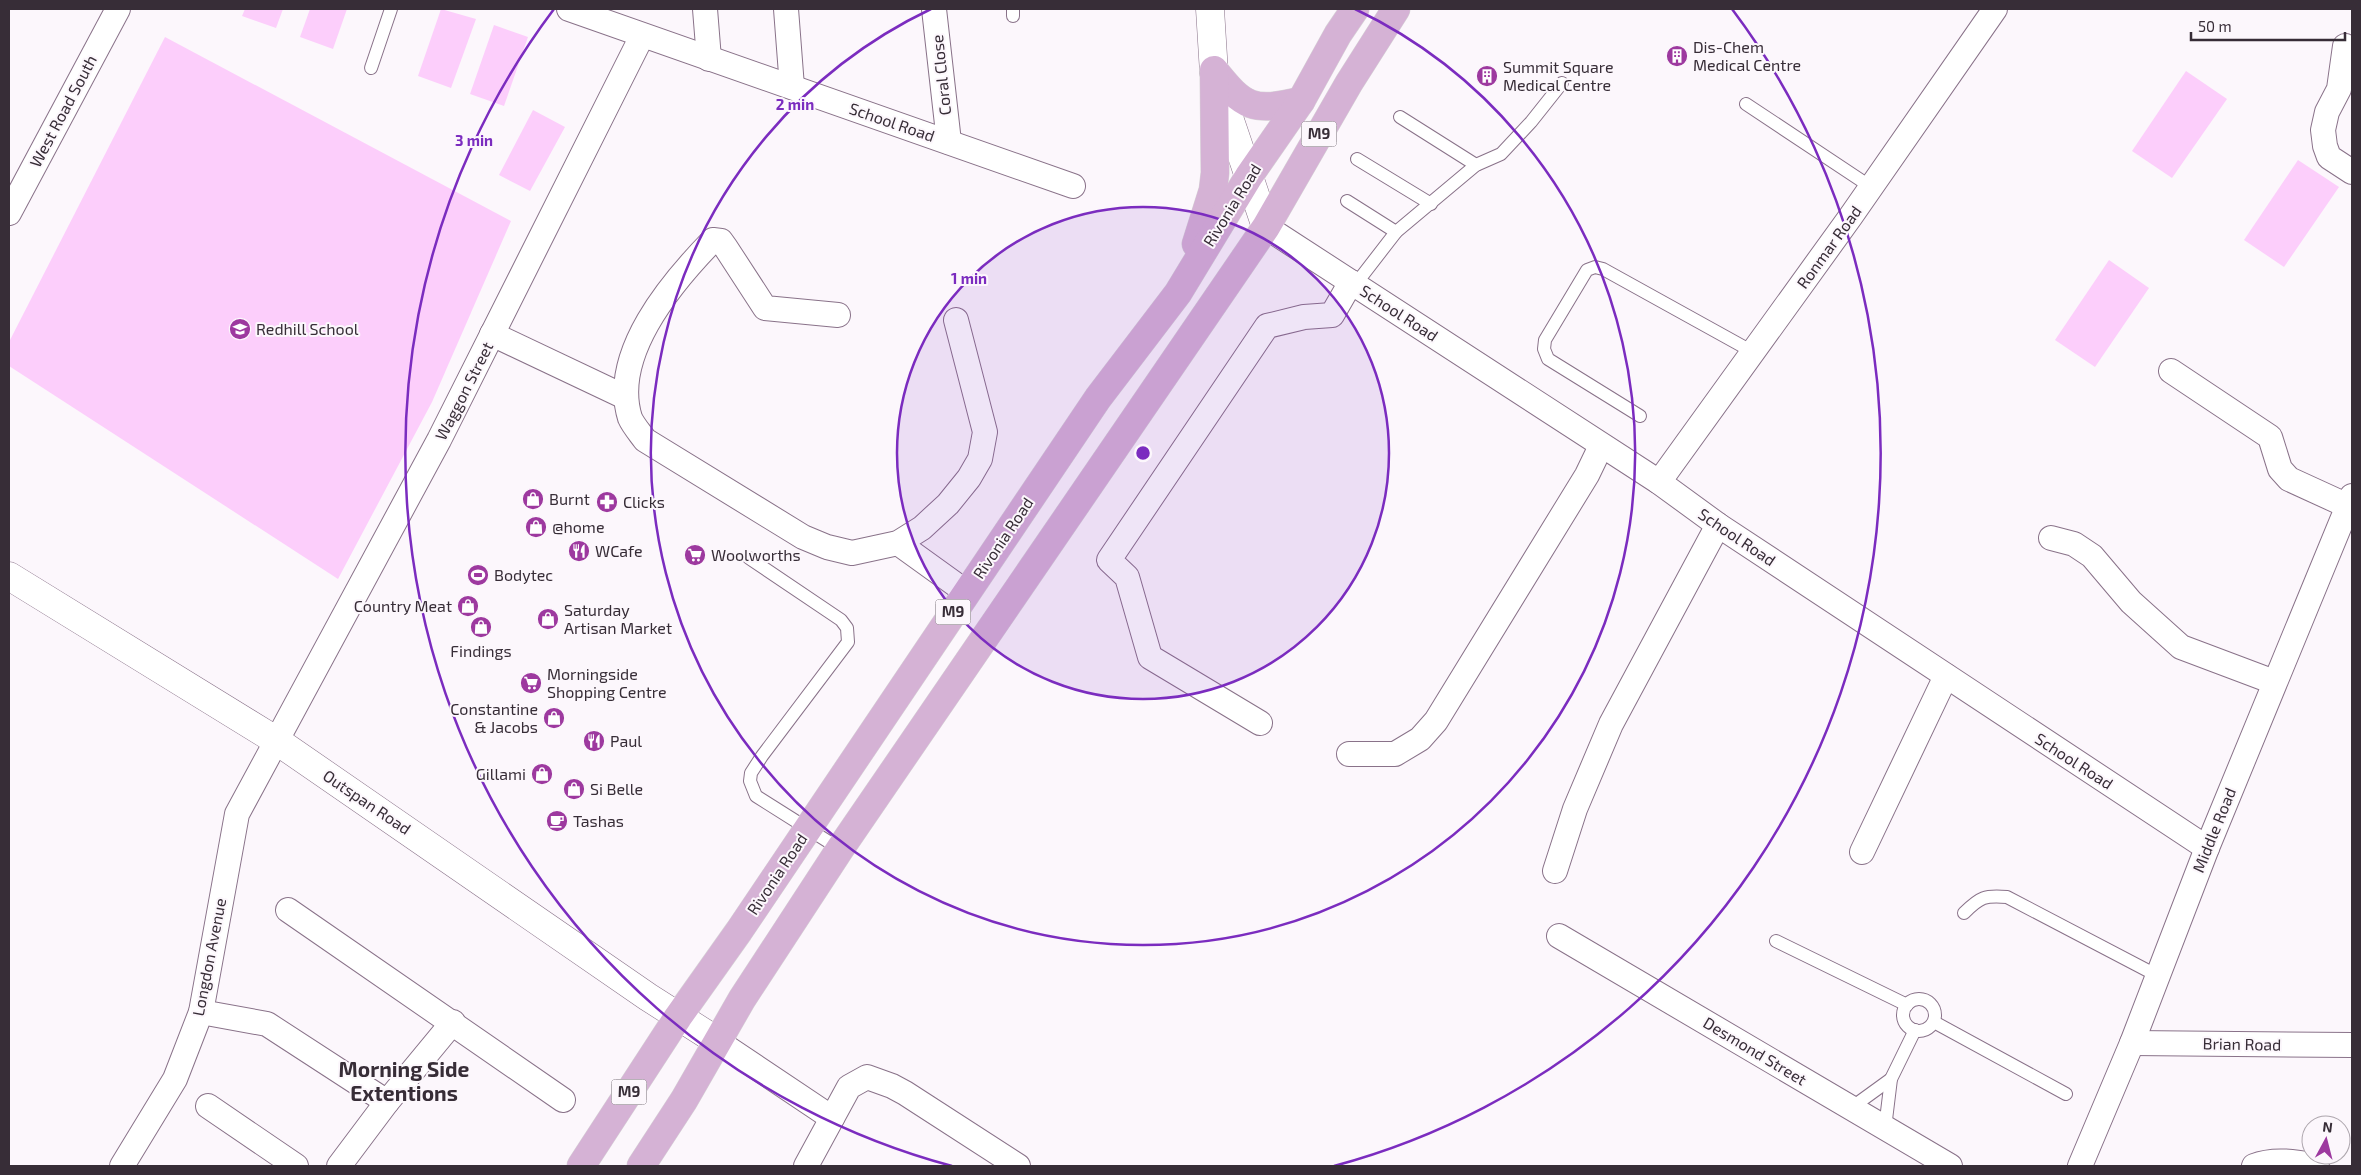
<svg xmlns="http://www.w3.org/2000/svg" width="2361" height="1175" font-family="'Exo 2',sans-serif">
<style>
.green{fill:#fccefb}
.lines{fill:none;stroke-linecap:round;stroke-linejoin:round}
.lane-casing{stroke:#897289;stroke-width:14}
.street-casing{stroke:#897289;stroke-width:26}
.secondary-casing{stroke:#897289;stroke-width:29}
.primary-casing{stroke:#d7d5d7;stroke-width:29}
.lane{stroke:#fff;stroke-width:12}
.street{stroke:#fff;stroke-width:24}
.secondary{stroke:#fff;stroke-width:28}
.primary{stroke:#d5b2d5;stroke-width:28}
.ring{fill:none;stroke:#7b2cbf;stroke-width:2.5}
.labels{text-anchor:middle;stroke-width:4;stroke-linejoin:round;paint-order:stroke}
.shield{fill:#fcf7fc;stroke:#726a72;stroke-width:1}
.shield-label{font-size:15px;font-weight:bold;fill:#372d37}
.poi-label{font-size:16px;fill:#372d37;stroke:#fcf7fc;text-anchor:start}
.street-label{font-size:16px;fill:#372d37;stroke:#fcf7fc}
.district-label{font-size:21px;font-weight:bold;fill:#372d37;stroke:#fcf7fc}
.centre{fill:#7b2cbf;stroke:#fcf7fc;stroke-width:2.5}
.ring-label{font-size:15px;text-anchor:middle;font-weight:bold;fill:#7b2cbf;stroke:#fcf7fc;stroke-width:4;stroke-linejoin:round;paint-order:stroke}
</style>
<rect width="100%" height="100%" fill="#fcf7fc"/>
<g class="green">
<path d="M245,9h38l-7,19 -34,-12z"/>
<path d="M310,9h37l-14,40 -33,-12z"/>
<path d="M441,9l35,10 -25,69 -33,-12z"/>
<path d="M494,25l34,12 -24,69 -34,-12z"/>
<path d="M165,37l346,184 -79,181 -94,177 -329,-213v-24z"/>
<path d="M2186,71l41,28 -55,79 -40,-27z"/>
<path d="M533,110l32,17 -35,64 -31,-16z"/>
<path d="M2298,160l41,27 -55,80 -40,-27z"/>
<path d="M2109,260l40,28 -54,79 -40,-27z"/>
</g>
<g class="lines">
<g class="lane-casing">
<g id="lane">
<path d="M1013,9v7"/>
<path d="M371,68l20,-59"/>
<path d="M1746,104l125,83"/>
<path d="M1400,117l76,48"/>
<path d="M1357,159l74,45"/>
<path d="M1347,201l49,31"/>
<path d="M1355,285l41,-53 80,-67 25,-11 30,-32 31,-39"/>
<path d="M1640,416l-92,-57 -4,-10 1,-9 42,-70 8,-3 8,2 150,83"/>
<path d="M749,558l92,62 6,8 1,14 -86,114 -11,17 -1,8 6,15 84,53"/>
<path d="M1964,913c16,-16 21,-18 43,-16l151,79"/>
<path d="M1776,941l131,64"/>
<circle cx="1919" cy="1015" r="16"/>
<path d="M1934,1022l132,72"/>
<path d="M1851,1108l40,-29"/>
<path d="M1885,1128l6,-49 24,-49"/>
</g>
</g>
<g class="street-casing">
<g id="street">
<path d="M569,9l504,177"/>
<path d="M705,9l4,50"/>
<path d="M786,9l6,78"/>
<path d="M934,9l15,133"/>
<path d="M2345,46l-6,43 -12,23 -4,18 2,16 4,11 23,15"/>
<path d="M9,213l109,-204"/>
<path d="M1266,227l393,255 59,43 489,323"/>
<path d="M838,315l-73,-7 -39,-60 -5,-7 -8,-1c-41,42 -103,114 -83,178 3,7 10,15 15,22l158,97 24,10 25,6 46,-10 24,-15 26,-24 21,-26 11,-19 5,-27 -29,-112"/>
<path d="M492,334l133,63"/>
<path d="M2171,371l99,66 10,32 9,10 59,27"/>
<path d="M1659,482l192,-266 144,-207"/>
<path d="M2051,538l23,6 18,12 39,46 50,45 93,35"/>
<path d="M898,543l68,49"/>
<path d="M1260,723l-110,-66 -23,-80 -18,-17 158,-234 37,-9 28,-2 19,-33"/>
<path d="M1349,754h46l25,-15 16,-18 151,-246 14,-29"/>
<path d="M1862,852l84,-176"/>
<path d="M1555,871l20,-62 36,-85 107,-199"/>
<path d="M288,910l275,190"/>
<path d="M1559,936l391,230"/>
<path d="M201,1012l66,12 120,78 66,-80"/>
<path d="M717,1041l115,77"/>
<path d="M2132,1043l220,2"/>
<path d="M208,1106l88,60"/>
<path d="M122,1166l53,-87 26,-67 36,-198 202,-374 203,-404"/>
<path d="M339,1166l48,-64"/>
<path d="M806,1166l43,-79 18,-10 25,9 13,7 113,73"/>
<path d="M2080,1166l52,-123 75,-195 145,-352"/>
<path d="M2254,1166c20,-8 43,-4 63,0"/>
</g>
</g>
<g class="secondary-casing">
<g id="secondary">
<path d="M1210,9l4,64 52,154"/>
<path d="M9,576l268,165 371,256 69,44"/>
</g>
</g>
<g class="primary-casing">
<g id="primary">
<path d="M1214,70c30,38 39,42 87,31"/>
<path d="M1196,244l17,-54 2,-17 -1,-100"/>
<path d="M581,1166l97,-149 61,-86 359,-533 80,-105 71,-117 52,-75 37,-67 17,-25"/>
<path d="M641,1166l43,-66 58,-101 98,-150 426,-622 83,-144 47,-74"/>
</g>
</g>
<use href="#lane" class="lane"/>
<use href="#street" class="street"/>
<use href="#secondary" class="secondary"/>
<use href="#primary" class="primary"/>
</g>
<circle cx="1143" cy="453" r="246" fill="#7b2cbf" fill-opacity=".12"/>
<g class="ring">
<circle cx="1143" cy="453" r="246"/>
<path d="M1355 9A492 492 0 1 1 931 9"/>
<path d="M952 1166A738 738 0 0 1 554 9M1732 9A738 738 0 0 1 1334 1166"/>
</g>
<defs>
<g id="building-disc" transform="scale(1.125)"><circle r="9.5" fill="#9d399f" stroke="#fcf7fc"/><path d="M-4-6H4V6H1V3H-1V6H-4ZM-2.5-4.3h1.7v1.8h-1.7ZM.8-4.3h1.7v1.8H.8ZM-2.5-1h1.7V.8h-1.7ZM.8-1h1.7V.8H.8Z" fill="#fff"/></g>
<g id="school-disc" transform="scale(1.125)"><circle r="9.5" fill="#9d399f" stroke="#fcf7fc"/><path d="M0-5L7-2L0 1L-7-2ZM-4 1L0 2.5L4 1V4Q0 6-4 4Z" fill="#fff"/></g>
<g id="shop-disc" transform="scale(1.125)"><circle r="9.5" fill="#9d399f" stroke="#fcf7fc"/><path d="M-5-2.5h2.3a2.7 3.5 0 0 1 5.4 0H5L5.5 6h-11ZM-1.5-2.5h3a1.5 2.3 0 0 0-3 0Z" fill="#fff"/></g>
<g id="pharmacy-disc" transform="scale(1.125)"><circle r="9.5" fill="#9d399f" stroke="#fcf7fc"/><path d="M-2-6h4v4h4v4h-4v4h-4v-4h-4v-4h4Z" fill="#fff"/></g>
<g id="restaurant-disc" transform="scale(1.125)"><circle r="9.5" fill="#9d399f" stroke="#fcf7fc"/><path d="M-5-6h1v4h1v-4h1v4h1v-4h1v5L-1.5 .5V6h-2V.5L-5-1ZM5-6V6H3V1.5H1.5Q1.5-4 5-6Z" fill="#fff"/></g>
<g id="supermarket-disc" transform="scale(1.125)"><circle r="9.5" fill="#9d399f" stroke="#fcf7fc"/><path d="M-6-5.5h2.5l.6 2H6L4.5 2H-2.5L-4.4-4H-6ZM-1.5 3.2a1.3 1.3 0 1 0 .1 0ZM3 3.2a1.3 1.3 0 1 0 .1 0Z" fill="#fff"/></g>
<g id="stadium-disc" transform="scale(1.125)"><circle r="9.5" fill="#9d399f" stroke="#fcf7fc"/><path d="M0-5a6.5 5 0 1 0 0 10a6.5 5 0 1 0 0-10ZM-3.5-1.8h7v3.6h-7Z" fill="#fff"/></g>
<g id="cafe-disc" transform="scale(1.125)"><circle r="9.5" fill="#9d399f" stroke="#fcf7fc"/><path d="M-5.5-4.5H6V0H3Q3 3.5 0 3.5H-2.5Q-5.5 3.5-5.5 0ZM3-3.2v2h1.7v-2ZM-6 4.5H4V6H-6Z" fill="#fff"/></g>
</defs>
<g fill-rule="evenodd">
<use href="#building-disc" x="1677" y="56"/>
<use href="#building-disc" x="1487" y="76"/>
<use href="#school-disc" x="240" y="329"/>
<use href="#shop-disc" x="533" y="499"/>
<use href="#pharmacy-disc" x="607" y="502"/>
<use href="#shop-disc" x="536" y="527"/>
<use href="#restaurant-disc" x="579" y="551"/>
<use href="#supermarket-disc" x="695" y="555"/>
<use href="#stadium-disc" x="478" y="575"/>
<use href="#shop-disc" x="468" y="606"/>
<use href="#shop-disc" x="548" y="619"/>
<use href="#shop-disc" x="481" y="627"/>
<use href="#supermarket-disc" x="531" y="683"/>
<use href="#shop-disc" x="554" y="718"/>
<use href="#restaurant-disc" x="594" y="741"/>
<use href="#shop-disc" x="542" y="774"/>
<use href="#shop-disc" x="574" y="789"/>
<use href="#cafe-disc" x="557" y="821"/>
</g>
<g class="labels">
<g class="shield">
<rect x="1301.5" y="121.5" width="35" height="25" rx="4"/>
<rect x="935.5" y="599.5" width="35" height="25" rx="4"/>
<rect x="611.5" y="1079.5" width="35" height="25" rx="4"/>
</g>
<g class="shield-label">
<text x="1319" y="139">M9</text>
<text x="953" y="617">M9</text>
<text x="629" y="1097">M9</text>
</g>
<g class="poi-label">
<text x="1693" y="53">Dis-Chem<tspan x="1693" dy="18">Medical Centre</tspan></text>
<text x="1503" y="73">Summit Square<tspan x="1503" dy="18">Medical Centre</tspan></text>
<text x="256" y="335">Redhill School</text>
<text x="549" y="505">Burnt</text>
<text x="623" y="508">Clicks</text>
<text x="552" y="533">@home</text>
<text x="595" y="557">WCafe</text>
<text x="711" y="561">Woolworths</text>
<text x="494" y="581">Bodytec</text>
<text x="452" y="612" text-anchor="end">Country Meat</text>
<text x="564" y="616">Saturday<tspan x="564" dy="18">Artisan Market</tspan></text>
<text x="481" y="657" text-anchor="middle">Findings</text>
<text x="547" y="680">Morningside<tspan x="547" dy="18">Shopping Centre</tspan></text>
<text x="538" y="715" text-anchor="end">Constantine<tspan x="538" dy="18">&amp; Jacobs</tspan></text>
<text x="610" y="747">Paul</text>
<text x="526" y="780" text-anchor="end">Gillami</text>
<text x="590" y="795">Si Belle</text>
<text x="573" y="827">Tashas</text>
</g>
<g class="street-label">
<text transform="translate(941 75) rotate(-96)" y="6">Coral Close</text>
<text transform="translate(63 111) rotate(-62)" y="6">West Road South</text>
<text transform="translate(892 122) rotate(19)" y="6">School Road</text>
<text transform="translate(1232 205) rotate(-58)" y="6">Rivonia Road</text>
<text transform="translate(1829 247) rotate(-54)" y="6">Ronmar Road</text>
<text transform="translate(1399 313) rotate(33)" y="6">School Road</text>
<text transform="translate(464 391) rotate(-63)" y="6">Waggon Street</text>
<text transform="translate(1737 537) rotate(34)" y="6">School Road</text>
<text transform="translate(1003 538) rotate(-56)" y="6">Rivonia Road</text>
<text transform="translate(2074 761) rotate(33)" y="6">School Road</text>
<text transform="translate(367 802) rotate(34)" y="6">Outspan Road</text>
<text transform="translate(2214 830) rotate(-68)" y="6">Middle Road</text>
<text transform="translate(777 874) rotate(-56)" y="6">Rivonia Road</text>
<text transform="translate(209 957) rotate(-79)" y="6">Longdon Avenue</text>
<text transform="translate(2242 1044) rotate(1)" y="6">Brian Road</text>
<text transform="translate(1755 1051) rotate(31)" y="6">Desmond Street</text>
</g>
<g class="district-label">
<text x="404" y="1077">Morning Side<tspan x="404" dy="24">Extentions</tspan></text>
</g>
</g>
<circle cx="1143" cy="453" r="8" class="centre"/>
<g class="ring-label">
<text x="795" y="110">2 min</text>
<text x="474" y="146">3 min</text>
<text x="969" y="284">1 min</text>
</g>
<rect width="2361" height="1175" fill="none" stroke="#372d37" stroke-width="20"/>
<g transform="translate(2326 1140) rotate(7)"><circle r="24" fill="#fcf7fc" stroke="#ada6ad"/>
<path d="M0-4L9 19L0 12L-9 19Z" fill="#9d399f"/>
<text y="-8" font-size="14" font-weight="bold" text-anchor="middle" fill="#372d37">N</text>
</g>
<path d="M2191 32v8h154v-8" fill="none" stroke="#372d37" stroke-width="2.5"/>
<text x="2198" y="32" font-size="15" fill="#372d37" stroke="#fcf7fc" stroke-width="4" paint-order="stroke">50 m</text>
</svg>
